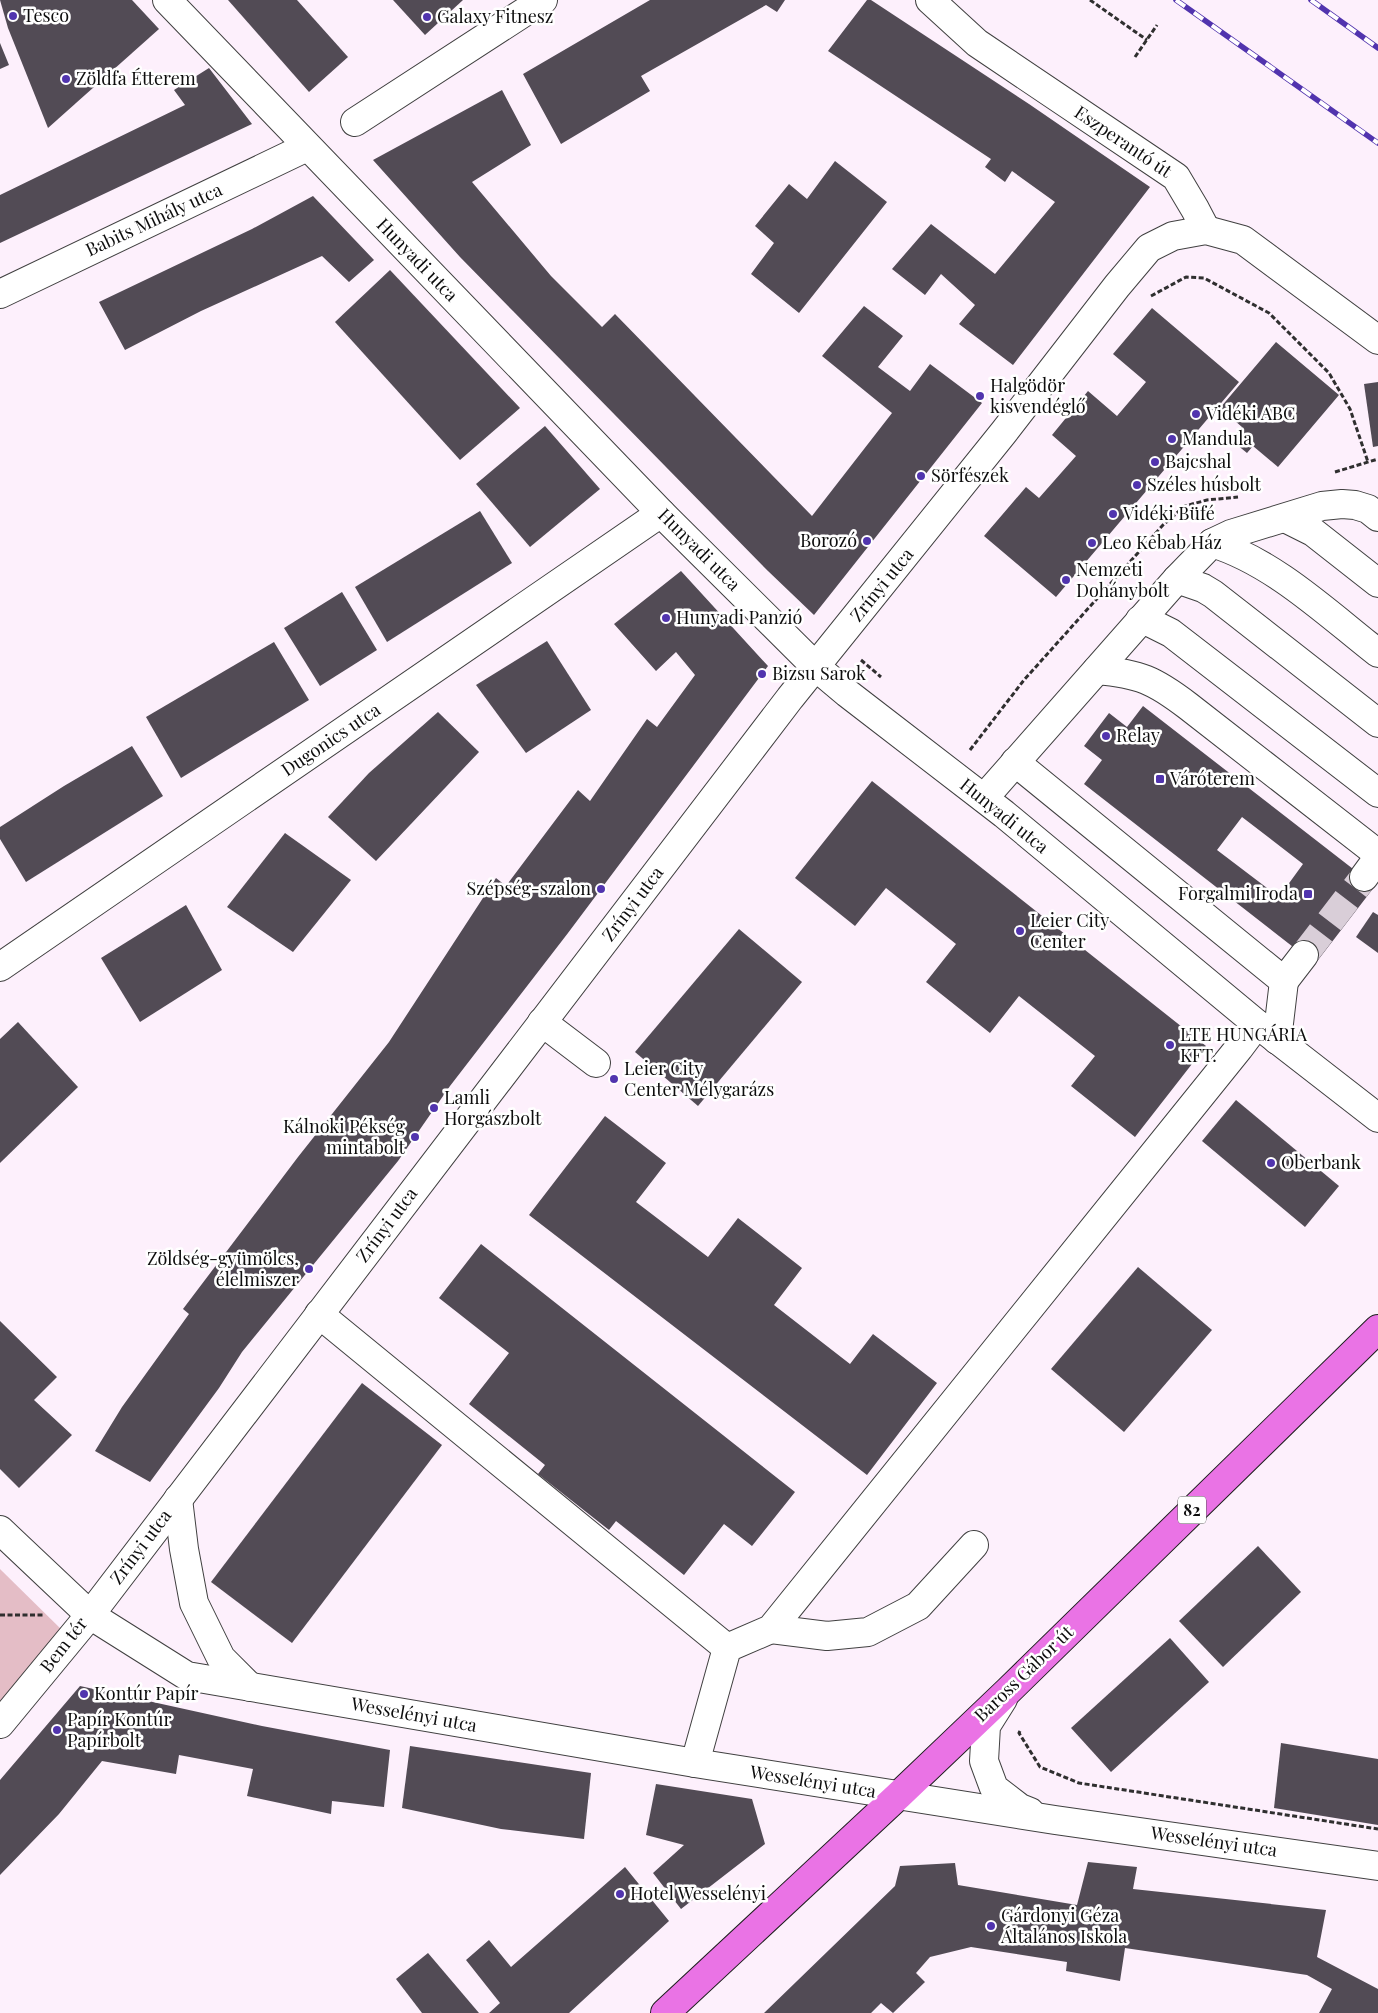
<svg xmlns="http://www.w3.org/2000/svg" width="1378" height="2013" font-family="'Playfair Display',serif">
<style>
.green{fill:#e4bdc6}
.building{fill:#524b55;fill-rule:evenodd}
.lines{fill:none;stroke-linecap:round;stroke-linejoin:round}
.minor-tunnel{stroke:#d9ced8;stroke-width:28;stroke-dasharray:28 14;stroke-linecap:butt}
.minor-casing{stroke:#404040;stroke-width:30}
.major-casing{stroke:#1e1e1e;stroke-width:30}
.path{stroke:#2f2f2f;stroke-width:3;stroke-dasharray:5 2.5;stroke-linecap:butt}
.minor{stroke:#fff;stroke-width:28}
.major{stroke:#ea73e5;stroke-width:28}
.rail-casing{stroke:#5134ae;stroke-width:5.5}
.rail{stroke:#fff;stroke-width:4;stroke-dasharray:11;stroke-linecap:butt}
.poi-dot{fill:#5134ae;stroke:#fff;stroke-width:2}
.labels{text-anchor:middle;stroke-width:5;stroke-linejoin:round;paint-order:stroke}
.shield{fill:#fff;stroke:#565656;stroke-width:1}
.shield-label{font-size:16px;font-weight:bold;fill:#0d0d0d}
.poi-label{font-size:18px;fill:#0d0d0d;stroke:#fff;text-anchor:start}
.street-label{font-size:18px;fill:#0d0d0d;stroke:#fff}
</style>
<rect width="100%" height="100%" fill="#fdf0fc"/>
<path class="green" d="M0,1569l66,65 -66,78z"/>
<g class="building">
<path d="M0,0h132l27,29 -111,99 -40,-100z"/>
<path d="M228,0h69l51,57 -39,35z"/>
<path d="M393,0h70l-38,35z"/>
<path d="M650,0h135l-8,12 -11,-7 -125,71 9,15 -89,53 -38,-70z"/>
<path d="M867,0h4l158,104 121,83 -137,178 -54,-41 16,-19 -34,-31 -16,21 -33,-26 39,-45 64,50 60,-72 -43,-31 -7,11 -20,-15 6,-8 -163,-108z"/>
<path d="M0,43l9,22 -9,4z"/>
<path d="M209,68l43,56 -252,119v-48l185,-90 -11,-15z"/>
<path d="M502,90l29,55 -59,37 79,94 51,51 13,-13 197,202 80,-103 -70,-57 42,-50 39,30 -25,31 32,24 20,-27 52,39 -168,212 -46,-44 -255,-260 -53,-54 -87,-97z"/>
<path d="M835,161l52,41 -88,111 -48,-39 23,-31 -19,-17 34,-42 18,15z"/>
<path d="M313,196l61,64 -25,22 -27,-26 -121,55 -76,39 -26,-48 153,-73z"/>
<path d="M390,270l130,138 -60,52 -125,-138z"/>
<path d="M1152,308l87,74 -183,215 -72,-61 42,-49 13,11 37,-42 -24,-21 36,-44 29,25 29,-34 -33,-28z"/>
<path d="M1276,342l63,53 -61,72 -25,-21 -6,7 -16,-13 11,-13 -22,-19z"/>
<path d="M1378,382v64l-5,1 -9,-63z"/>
<path d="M545,426l55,63 -70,58 -54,-63z"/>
<path d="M480,511l32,52 -125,79 -32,-55z"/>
<path d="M681,571l87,95 -200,267 -118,153 -52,75 -156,191 -23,36 -69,94 -55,-31 27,-44 67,-93 -6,-5 115,-152 91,-115 107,-164 10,8 72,-96 12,11 57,-82 10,8 38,-52 -19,-23 -20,19 -42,-47z"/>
<path d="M342,592l35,58 -57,36 -36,-58z"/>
<path d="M547,641l44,69 -65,43 -50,-68z"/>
<path d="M274,642l35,58 -128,78 -35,-61z"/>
<path d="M1143,706l232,180 -60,78 -231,-180 18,-24 -18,-14 25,-33 18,14zM1242,817l61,47 -24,33 -62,-47z"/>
<path d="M438,712l41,40 -103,109 -48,-44 41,-44z"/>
<path d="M132,746l31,50 -137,86 -26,-43v-12l64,-41z"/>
<path d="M872,781l334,265 -71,91 -64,-51 24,-30 -76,-60 -29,37 -64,-51 30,-38 -70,-56 -31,38 -60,-48z"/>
<path d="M285,833l66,47 -58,72 -66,-45z"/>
<path d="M186,905l36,65 -82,52 -39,-64z"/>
<path d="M1373,912l5,3v38l-22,-16z"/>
<path d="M739,929l63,53 -104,124 -63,-54z"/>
<path d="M18,1022l60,65 -78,76v-124z"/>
<path d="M1236,1100l103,86 -34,41 -103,-86z"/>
<path d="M605,1116l61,47 -30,39 72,55 30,-39 64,50 -28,37 76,59 23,-30 64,49 -70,92 -338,-260z"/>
<path d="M481,1244l314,248 -43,54 -28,-22 -40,51 -68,-54 -7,9 -71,-56 7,-9 -76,-61 40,-51 -70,-55z"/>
<path d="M1138,1267l74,63 -88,102 -73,-63z"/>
<path d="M0,1321l57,56 -23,23 38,35 -53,53 -19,-19z"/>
<path d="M362,1383l80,62 -150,198 -81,-61z"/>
<path d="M1258,1546l43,46 -78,75 -44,-46z"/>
<path d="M1170,1638l39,44 -98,90 -40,-44z"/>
<path d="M80,1686l182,40 128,24 -6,57 -52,-6 -1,13 -84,-18 6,-27 -74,-14 -3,19 -74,-13 -43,53 -59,61v-95z"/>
<path d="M1281,1743l97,16v66l-104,-17z"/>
<path d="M410,1746l181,27 -7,66 -83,-10 -99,-21z"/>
<path d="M656,1784l96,15 13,45 -84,65 -28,-36 31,-28 -38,-10z"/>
<path d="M1088,1862l49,5 -4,22 193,21 -9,47 61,32v24h-59l13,-24 -25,-14 -182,-27 -5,33 -54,-10 1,-9 -96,-15 -41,10 -14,16 9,9 -32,31 -12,-10 -10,10h-107l131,-127 5,-20 55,-3 3,22 119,20z"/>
<path d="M625,1867l44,54 -100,92h-80l11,-10 -34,-43 23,-20 22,27z"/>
<path d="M428,1953l51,60h-57l-26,-34z"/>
</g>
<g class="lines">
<path class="minor-tunnel" d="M1304,955l60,-78"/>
<g class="minor-casing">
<g id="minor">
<path d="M167,0l494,513 155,154 31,26 157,121 253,210 121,94"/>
<path d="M930,0l47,43 199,134 19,32 11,21"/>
<path d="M355,122l188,-122"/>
<path d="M0,294l307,-147"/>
<path d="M1285,518l28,14 65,51"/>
<path d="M1212,543c62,19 116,71 166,110"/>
<path d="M1177,579l26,9 10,6 165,129"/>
<path d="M1140,620l11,3 20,10 207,160"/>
<path d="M1097,670c43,4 57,10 91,36l190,148"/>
<path d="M1015,762l269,219 -7,59"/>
<path d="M984,798l193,-219 35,-36 19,-9 91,-28 20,-2 13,1 13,4 10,8"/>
<path d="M1364,877l14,-19"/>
<path d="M0,967l661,-454"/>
<path d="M1284,981l20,-26"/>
<path d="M542,1022l54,41"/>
<path d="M319,1314l408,334"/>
<path d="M178,1499l6,50 10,54 27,55 29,29"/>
<path d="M0,1530l90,85 97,61 508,87 360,57 323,46"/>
<path d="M771,1629l56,7 41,-4 50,-26 56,-61"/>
<path d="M1003,1699l-17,27 -2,35 10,27 26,20 10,4"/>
<path d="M0,1724l90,-109 700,-917 214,-266 113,-146 32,-38 24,-12 33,-6 37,10 135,100"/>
<path d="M695,1763l32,-115 44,-19 468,-581 18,-24"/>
</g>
</g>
<g class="major-casing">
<path id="major" d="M665,2013l234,-218 109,-104 370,-362"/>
</g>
<g class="path">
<path d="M1090,0l57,40"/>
<path d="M1135,57l22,-32"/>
<path d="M1151,296l35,-19 18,1 65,35 60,60 21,36 18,53"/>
<path d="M1335,472l43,-13"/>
<path d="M861,660l20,17"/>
<path d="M970,750l54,-70 139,-155 22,-19 22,-6 31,-3"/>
<path d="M0,1615h44"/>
<path d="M1020,1731l-1,2 21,34 39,16 299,46"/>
</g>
<use href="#minor" class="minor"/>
<use href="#major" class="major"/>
<g class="rail-casing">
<g id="rail">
<path d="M1176,0l202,143"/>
<path d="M1311,0l67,48"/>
</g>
</g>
<use href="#rail" class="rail"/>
</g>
<g class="poi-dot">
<circle cx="13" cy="16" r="5"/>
<circle cx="427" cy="17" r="5"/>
<circle cx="66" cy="79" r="5"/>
<circle cx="980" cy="396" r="5"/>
<circle cx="1196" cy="414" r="5"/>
<circle cx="1172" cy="439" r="5"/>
<circle cx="1155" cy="462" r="5"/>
<circle cx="921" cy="476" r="5"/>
<circle cx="1137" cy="485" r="5"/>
<circle cx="1113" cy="514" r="5"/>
<circle cx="867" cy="541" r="5"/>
<circle cx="1092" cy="543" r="5"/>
<circle cx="1066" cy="580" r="5"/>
<circle cx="666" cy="618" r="5"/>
<circle cx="762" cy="674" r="5"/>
<circle cx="1106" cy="736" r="5"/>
<rect x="1155" y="774" width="10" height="10" rx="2.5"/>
<circle cx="601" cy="889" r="5"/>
<rect x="1303" y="889" width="10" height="10" rx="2.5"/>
<circle cx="1020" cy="931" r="5"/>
<circle cx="1170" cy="1045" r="5"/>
<circle cx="614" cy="1079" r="5"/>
<circle cx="434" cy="1108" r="5"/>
<circle cx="415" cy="1137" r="5"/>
<circle cx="1271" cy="1163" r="5"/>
<circle cx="309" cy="1269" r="5"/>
<circle cx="84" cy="1694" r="5"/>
<circle cx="57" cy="1730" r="5"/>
<circle cx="620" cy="1894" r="5"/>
<circle cx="991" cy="1926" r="5"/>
</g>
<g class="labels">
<rect class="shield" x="1178" y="1496.5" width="28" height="27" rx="4"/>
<g class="shield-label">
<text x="1192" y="1516">82</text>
</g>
<g class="poi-label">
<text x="23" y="22">Tesco</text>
<text x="437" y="23">Galaxy Fitnesz</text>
<text x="76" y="85">Zöldfa Étterem</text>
<text x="990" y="392">Halgödör<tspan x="990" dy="21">kisvendéglő</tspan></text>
<text x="1206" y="420">Vidéki ABC</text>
<text x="1182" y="445">Mandula</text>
<text x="1165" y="468">Bajcshal</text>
<text x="931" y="482">Sörfészek</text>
<text x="1147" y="491">Széles húsbolt</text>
<text x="1123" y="520">Vidéki Büfé</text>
<text x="857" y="547" text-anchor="end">Borozó</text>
<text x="1102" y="549">Leo Kebab Ház</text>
<text x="1076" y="576">Nemzeti<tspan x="1076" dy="21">Dohánybolt</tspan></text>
<text x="676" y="624">Hunyadi Panzió</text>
<text x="772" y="680">Bizsu Sarok</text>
<text x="1116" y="742">Relay</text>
<text x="1170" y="785">Váróterem</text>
<text x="591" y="895" text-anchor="end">Szépség-szalon</text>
<text x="1298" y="900" text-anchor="end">Forgalmi Iroda</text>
<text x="1030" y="927">Leier City<tspan x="1030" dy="21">Center</tspan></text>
<text x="1180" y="1041">LTE HUNGÁRIA<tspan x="1180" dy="21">KFT.</tspan></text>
<text x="624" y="1075">Leier City<tspan x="624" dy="21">Center Mélygarázs</tspan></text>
<text x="444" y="1104">Lamli<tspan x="444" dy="21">Horgászbolt</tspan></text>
<text x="405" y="1133" text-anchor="end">Kálnoki Pékség<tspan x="405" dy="21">mintabolt</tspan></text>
<text x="1281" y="1169">Oberbank</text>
<text x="299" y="1265" text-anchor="end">Zöldség-gyümölcs,<tspan x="299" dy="21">élelmiszer</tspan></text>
<text x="94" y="1700">Kontúr Papír</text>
<text x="67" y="1726">Papír Kontúr<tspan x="67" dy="21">Papírbolt</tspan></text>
<text x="630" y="1900">Hotel Wesselényi</text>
<text x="1001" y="1922">Gárdonyi Géza<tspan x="1001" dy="21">Általános Iskola</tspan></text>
</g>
<g class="street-label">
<text transform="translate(1123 142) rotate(34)" y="6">Eszperantó út</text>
<text transform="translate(154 220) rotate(-25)" y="6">Babits Mihály utca</text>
<text transform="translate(417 260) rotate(46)" y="6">Hunyadi utca</text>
<text transform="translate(699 550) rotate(45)" y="6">Hunyadi utca</text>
<text transform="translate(882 585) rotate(-51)" y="6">Zrínyi utca</text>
<text transform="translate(331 740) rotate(-34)" y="6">Dugonics utca</text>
<text transform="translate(1004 816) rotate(39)" y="6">Hunyadi utca</text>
<text transform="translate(633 904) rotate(-53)" y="6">Zrínyi utca</text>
<text transform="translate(387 1225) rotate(-53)" y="6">Zrínyi utca</text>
<text transform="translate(141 1547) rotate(-53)" y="6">Zrínyi utca</text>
<text transform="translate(64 1645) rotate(-52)" y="6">Bem tér</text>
<text transform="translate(1024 1674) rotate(-44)" y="6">Baross Gábor út</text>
<text transform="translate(414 1715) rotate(10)" y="6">Wesselényi utca</text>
<text transform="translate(813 1782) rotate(9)" y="6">Wesselényi utca</text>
<text transform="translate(1214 1842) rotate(8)" y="6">Wesselényi utca</text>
</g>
</g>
</svg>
